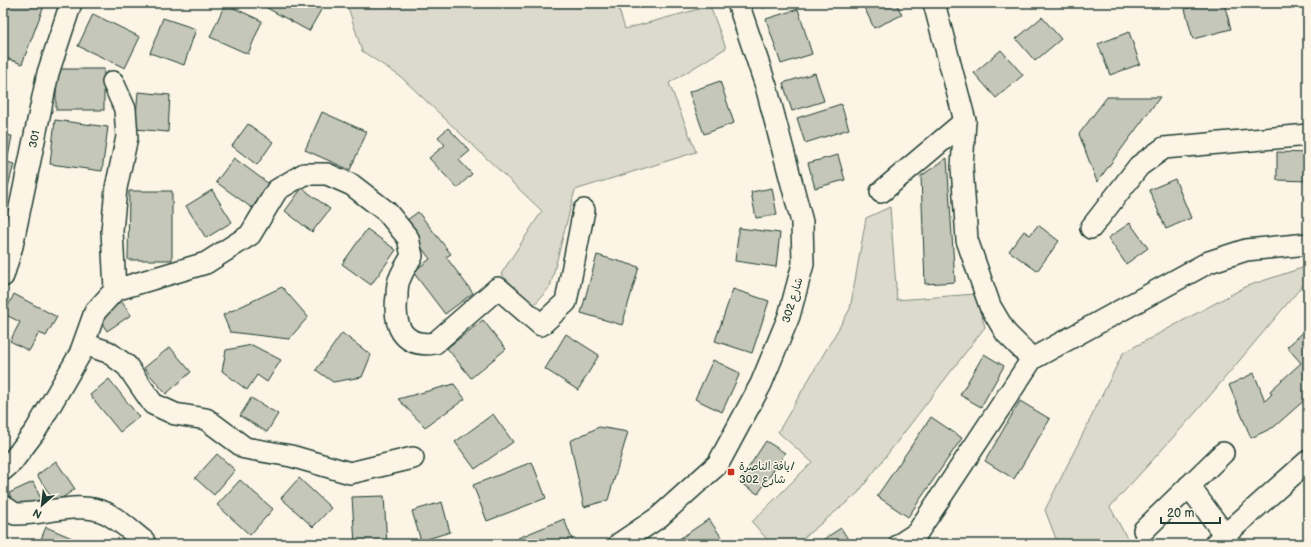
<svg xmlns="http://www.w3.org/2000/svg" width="1311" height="547" font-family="'Balsamiq Sans','Playpen Sans Arabic',sans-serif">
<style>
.green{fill:#dcdacc;stroke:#7e8c80}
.building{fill:#c5c7b9;stroke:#1f3d34}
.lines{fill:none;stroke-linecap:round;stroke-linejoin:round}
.minor-casing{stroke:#1f3d34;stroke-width:24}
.minor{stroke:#fcf5e5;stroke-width:21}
.poi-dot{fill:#c8321e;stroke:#fcf5e5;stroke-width:1.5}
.labels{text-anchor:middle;stroke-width:3;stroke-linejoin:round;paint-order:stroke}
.street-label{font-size:11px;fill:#1f3d34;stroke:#fcf5e5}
.poi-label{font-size:11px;fill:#1f3d34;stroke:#fcf5e5;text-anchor:start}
</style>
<rect width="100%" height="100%" fill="#fcf5e5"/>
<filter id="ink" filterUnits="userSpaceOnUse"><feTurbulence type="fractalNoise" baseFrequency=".025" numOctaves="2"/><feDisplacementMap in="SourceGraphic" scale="8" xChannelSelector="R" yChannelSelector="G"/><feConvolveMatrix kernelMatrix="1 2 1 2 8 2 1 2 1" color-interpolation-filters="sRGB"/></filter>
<g filter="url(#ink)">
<g class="green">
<path d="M344,3h273l8,26 85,-23 16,42 -57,35 27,69 -121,38 -25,97 -16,18 -33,-31 41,-63 -141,-134 -39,-26 -13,-41z"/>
<path d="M890,207l7,93 78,-6 10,33 -128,167 -61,50h-25l-19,-22 60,-60 -34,-30 72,-123 16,-91z"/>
<path d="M1308,266v13l-111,132 -87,96 17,31 -11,6h-58l-13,-34 78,-157 124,-67z"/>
</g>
<g class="building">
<path d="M3,3h42l-23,61 -19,-7z"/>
<path d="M270,3h55l-16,28 -42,-23z"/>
<path d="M761,3h13l-11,5z"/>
<path d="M862,3h34l6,12 -28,13z"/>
<path d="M1207,3h17l7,26 -38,10 -8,-30z"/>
<path d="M225,4l37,17 -14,33 -38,-17z"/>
<path d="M798,9l14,45 -31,10 -15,-45z"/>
<path d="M93,14l47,23 -15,31 -47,-22z"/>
<path d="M1042,17l19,22 -26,22 -19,-22z"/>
<path d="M163,18l33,11 -12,36 -34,-12z"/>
<path d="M1129,32l11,32 -30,11 -12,-31z"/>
<path d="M1001,50l22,25 -27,23 -22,-25z"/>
<rect x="56" y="69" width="48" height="41"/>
<path d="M815,73l9,28 -32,10 -9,-28z"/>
<path d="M720,81l14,42 -30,11 -15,-42z"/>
<path d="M138,92l32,3 -2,37 -33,-3z"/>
<path d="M1107,97h53l-63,85 -18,-48z"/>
<path d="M841,104l8,25 -44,14 -8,-25z"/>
<path d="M322,112l45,20 -17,38 -45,-20z"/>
<path d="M55,120l53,7 -6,44 -52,-7z"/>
<path d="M248,124l25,18 -16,23 -25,-19z"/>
<path d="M448,128l22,23 -11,9 13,14 -15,14 -28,-30 16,-13 -7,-8z"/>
<path d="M3,135l9,1 -5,26 7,2 -9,34 -2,-1z"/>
<path d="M1277,152l31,1v28l-31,-1z"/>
<path d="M838,155l7,25 -30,8 -7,-25z"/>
<path d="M234,158l35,26 -17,24 -36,-26z"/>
<path d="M947,158l8,124 -30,2 -4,-108z"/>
<path d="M1175,179l16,39 -25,11 -17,-39z"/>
<path d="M302,188l28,21 -18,23 -27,-21z"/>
<path d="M772,188l5,27 -21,3 -5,-26z"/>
<path d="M212,190l20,32 -26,16 -20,-32z"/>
<path d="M129,191h43v69h-44z"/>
<path d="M418,212l33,42 -5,3 27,36 -28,21 -32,-42 17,-13 -27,-36z"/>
<path d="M1130,223l18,25 -22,16 -18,-26z"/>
<path d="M1038,225l21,16 -22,30 -28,-20 15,-20 6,4z"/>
<path d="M739,228l41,5 -4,34 -41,-6z"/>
<path d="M367,229l29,21 -25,35 -29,-21z"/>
<path d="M597,255l42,12 -17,58 -41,-12z"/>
<path d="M282,287l26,30 -19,22 -59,-7 -7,-17z"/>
<path d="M733,289l36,12 -17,52 -37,-12z"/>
<path d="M14,294l43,23 -11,19 -7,-3 -10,18 -19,-10 10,-19 -16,-8z"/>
<path d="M120,299l11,16 -24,16 -11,-16z"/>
<path d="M483,320l23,29 -35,29 -24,-30z"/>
<path d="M1308,328v69l-34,30 -23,11 -22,-53 25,-12 11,28 7,-7 -2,-3 31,-28 -14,-16z"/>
<path d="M342,333l29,22 -9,22 -29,5 -17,-12z"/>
<path d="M566,334l33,21 -21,35 -33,-21z"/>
<path d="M252,345l29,15 -14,22 -10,-7 -10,15 -25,-19 4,-21z"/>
<path d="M170,347l21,25 -25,22 -22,-26z"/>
<path d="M984,354l20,12 -23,41 -21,-12z"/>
<path d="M713,360l27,13 -18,39 -27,-13z"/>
<path d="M109,379l30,38 -19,15 -30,-37z"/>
<path d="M454,384l11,15 -40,28 -27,-28z"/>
<path d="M251,398l27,16 -11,18 -27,-16z"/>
<path d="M1020,401l30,18 -36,60 -29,-18z"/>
<path d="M493,414l20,28 -38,27 -20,-27z"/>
<path d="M931,417l31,21 -54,79 -31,-21z"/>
<path d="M599,427l29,5 -20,68 -24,7 -14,-66z"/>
<path d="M766,441l19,12 -27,41 -19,-12z"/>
<path d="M217,454l18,16 -21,25 -19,-17z"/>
<path d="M56,461l19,28 -20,14 -18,-28z"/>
<path d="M532,462l14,36 -59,23 -14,-36z"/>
<path d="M299,478l32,30 -18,19 -32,-29z"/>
<path d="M240,480l33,29 -23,26 -33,-30z"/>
<path d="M33,482l8,17 -24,11 -8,-17z"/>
<path d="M384,496l3,48h-32l-3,-47z"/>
<path d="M442,502l8,30 -29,9 -9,-30z"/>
<path d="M564,519l10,25h-53l-3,-6z"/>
<path d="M709,519l17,25h-54z"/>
<path d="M46,527l40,17h-47z"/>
<path d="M841,528l10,16h-35z"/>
</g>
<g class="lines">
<g class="minor-casing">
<g id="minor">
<path d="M934,3l31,118 -3,46 5,73 23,66 16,27 26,26"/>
<path d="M113,82l12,27 2,28 -11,51 -4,43 3,59"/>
<path d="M881,192l84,-71"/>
<path d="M1091,228l48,-62 25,-18 144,-13"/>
<path d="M3,276l9,-30 36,-173 23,-70"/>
<path d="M84,344l24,8 19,14 26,38 22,10 31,5 39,29 46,8 59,17 63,-15"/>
<path d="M3,470l9,-8 24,-32 44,-76 15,-42 20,-22 91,-27 44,-28 27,-45 27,-16h23l25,11 35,27 21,26 4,18c-4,7 -9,14 -12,22 -3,5 -3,13 -3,18 -4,29 5,52 38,47l63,-55 43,37 25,-23 18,-92"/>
<path d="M1189,486l35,48"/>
<path d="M3,506l12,8c30,1 63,-14 91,-1 14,7 26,19 38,28"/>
<path d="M1144,530l79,-77"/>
<path d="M619,544l40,-27 59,-53 43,-80 28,-68 14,-52 -1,-42 -36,-136 -28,-83"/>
<path d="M900,544l17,-11 115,-174 177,-97 37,-12 62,-6"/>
<path d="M1215,544l93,-83"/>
</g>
</g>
<use href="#minor" class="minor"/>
</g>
</g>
<rect class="poi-dot" x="727" y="468" width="8" height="8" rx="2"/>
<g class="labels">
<g class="street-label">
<text transform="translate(34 139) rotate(-78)" y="4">301</text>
<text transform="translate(792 300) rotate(-73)" y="4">شارع 302</text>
</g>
<g class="poi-label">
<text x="739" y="470">يافة الناصرة/<tspan x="739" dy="13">شارع 302</tspan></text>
</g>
</g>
<rect width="1311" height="547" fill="none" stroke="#fcf5e5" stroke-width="16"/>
<rect x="8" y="8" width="1295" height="531" fill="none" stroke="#1f3d34" stroke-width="1.5" filter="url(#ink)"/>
<g transform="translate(42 505) rotate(208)" stroke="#fcf5e5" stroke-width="3" paint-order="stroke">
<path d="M0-3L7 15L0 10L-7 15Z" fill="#1f3d34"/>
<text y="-6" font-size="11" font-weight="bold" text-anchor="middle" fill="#1f3d34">N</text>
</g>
<path d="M1161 517v6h59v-6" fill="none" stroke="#1f3d34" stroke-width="2"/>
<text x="1167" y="517" font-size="12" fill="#1f3d34" stroke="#fcf5e5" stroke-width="3" paint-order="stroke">20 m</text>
</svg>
